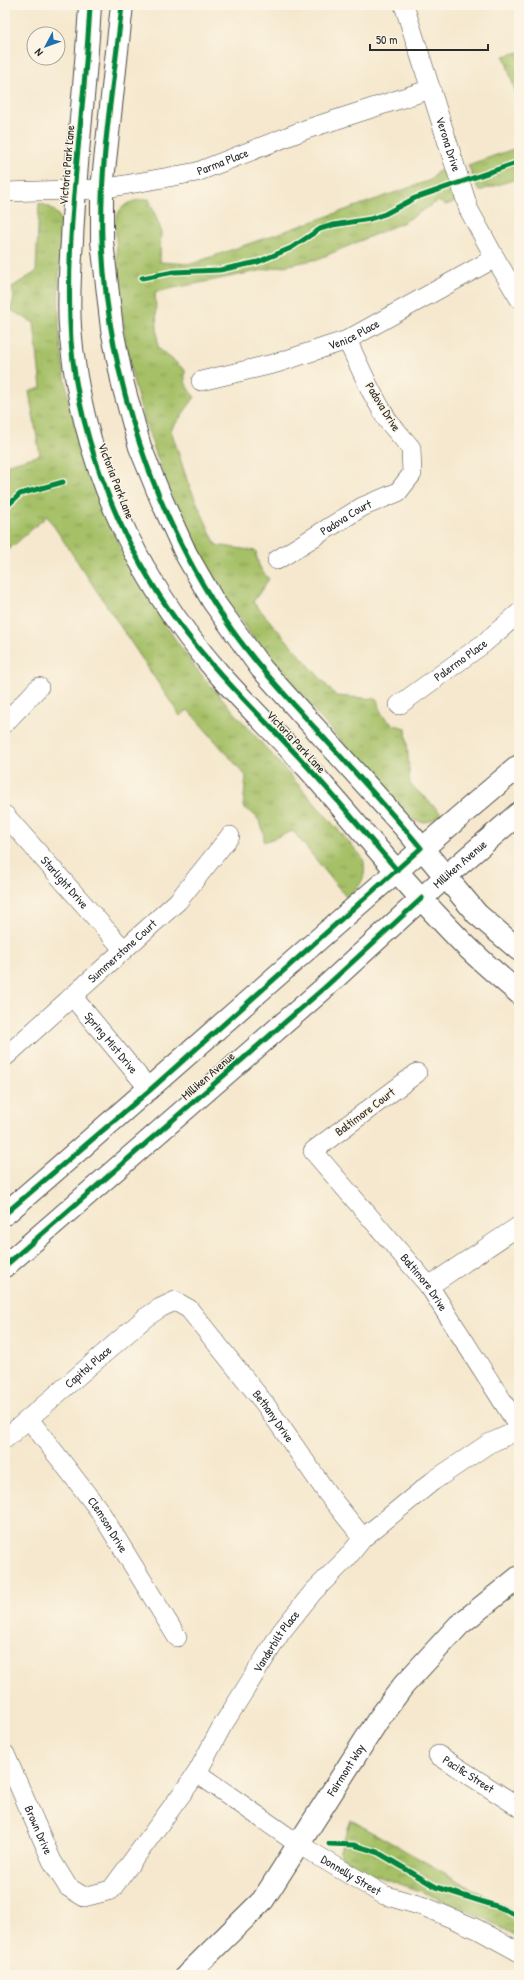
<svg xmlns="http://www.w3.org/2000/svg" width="524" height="1980" font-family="'Patrick Hand',sans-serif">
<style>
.grass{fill:url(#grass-tufts);stroke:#687648}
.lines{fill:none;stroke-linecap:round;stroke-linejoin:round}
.street-casing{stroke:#494743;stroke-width:20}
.secondary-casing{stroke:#494743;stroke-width:24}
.primary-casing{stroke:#494743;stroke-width:24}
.street{stroke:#fff;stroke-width:19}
.secondary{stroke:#fff;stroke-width:22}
.primary{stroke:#fff;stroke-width:22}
.cycleway-casing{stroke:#fcf5e5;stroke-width:8}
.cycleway{stroke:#00873e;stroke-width:5}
.labels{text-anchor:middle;stroke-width:3;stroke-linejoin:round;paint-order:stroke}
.street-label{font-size:12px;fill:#2b2b2b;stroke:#fcf5e5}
</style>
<defs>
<pattern id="grass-tufts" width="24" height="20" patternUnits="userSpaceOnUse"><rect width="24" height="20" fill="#a5c066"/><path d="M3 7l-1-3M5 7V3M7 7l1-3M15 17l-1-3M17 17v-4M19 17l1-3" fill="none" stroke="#879c54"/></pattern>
</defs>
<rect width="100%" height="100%" fill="#fcf5e5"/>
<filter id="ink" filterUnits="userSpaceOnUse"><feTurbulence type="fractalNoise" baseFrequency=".025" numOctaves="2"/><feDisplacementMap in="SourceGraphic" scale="8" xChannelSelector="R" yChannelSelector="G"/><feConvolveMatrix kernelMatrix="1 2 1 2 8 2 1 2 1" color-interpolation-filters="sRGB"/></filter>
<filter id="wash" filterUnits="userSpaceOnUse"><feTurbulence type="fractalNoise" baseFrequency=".012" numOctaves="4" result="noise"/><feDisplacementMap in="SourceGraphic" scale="16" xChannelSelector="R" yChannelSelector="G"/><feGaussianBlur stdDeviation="0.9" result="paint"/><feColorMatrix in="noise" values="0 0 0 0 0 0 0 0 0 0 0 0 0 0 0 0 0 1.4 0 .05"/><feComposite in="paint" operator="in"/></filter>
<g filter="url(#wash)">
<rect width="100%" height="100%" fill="#f5e8ce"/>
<g class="grass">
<path d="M519,52v51l-15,-47z"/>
<path d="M519,147v31l-40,13 -11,-26z"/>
<path d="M444,170l11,32 -9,3 -8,-4 -34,21 -86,37 -163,33 3,56 27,22c-1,12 1,18 10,27l-24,33 17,53 28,62 40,6c1,12 4,19 13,28l-16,23 83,94 41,3c4,18 10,25 29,29l4,56 32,30c-12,9 -21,11 -34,3l-143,-162 -30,-42 -50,-87 -17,-38 -23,-66 -11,-38 -8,-38 -6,-46 -5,-77c3,-19 17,-23 34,-24l12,31 -1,32 31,2 240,-84 6,-8z"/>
<path d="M39,203c11,3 20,9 23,21 3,12 -3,40 -3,54 -1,30 0,63 5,93 16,111 67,211 134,300l165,187c5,18 -2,28 -16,40l-54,-67 -29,11c0,-17 -6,-27 -21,-35l3,-31 -58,-66 -8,6 -133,-200 -42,37v-88l35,-10 -11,-64 12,-3 -7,-65 -23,-13 3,-13 -2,-10 24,-15z"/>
<path d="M351,1820l168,95v22l-48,-25 -51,-21 -60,-21 -16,-10 -5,-7z"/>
</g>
</g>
<g filter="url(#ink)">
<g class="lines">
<g class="street-casing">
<g id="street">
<path id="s1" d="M404,5l65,205 26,48 24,40"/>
<path id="s2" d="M5,192l97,-3 95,-17 110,-43 124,-40"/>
<path id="s3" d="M201,381l76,-18 70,-23 148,-82"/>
<path id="s4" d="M277,560l85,-53 36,-15 14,-18 -1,-26 -23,-27 -17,-30 -24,-51"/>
<path id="s5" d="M399,705l84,-61 36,-31"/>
<path d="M5,723l34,-36"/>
<path id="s6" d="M5,815l119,135"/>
<path id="s7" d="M72,996l78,94"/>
<path id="s8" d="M5,1057l173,-156 52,-65"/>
<path id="s9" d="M417,1073l-104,78 116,135 90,141"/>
<path d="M429,1286l90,-60"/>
<path id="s10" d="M29,1419l70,91 78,127"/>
<path id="s11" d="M5,1439l140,-121 15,-10 15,-7 14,8 76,95 62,89 36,45"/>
<path id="s12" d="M5,1754l47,107 16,26 16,10 27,-7 86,-117 24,-45 60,-96 32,-40 34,-34 16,-20 70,-57 55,-37 31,-14"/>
<path id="s13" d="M438,1755l81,52"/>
<path id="s14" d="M197,1773l101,71 86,51 41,12 52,22 42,23"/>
</g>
</g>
<g class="secondary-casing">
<g id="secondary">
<path d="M90,5c-4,79 -15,157 -18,235 -2,29 -4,58 -2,87 10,130 64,250 150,348 30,34 64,66 94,100 49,57 97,115 149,168 18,18 37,34 56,50"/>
<path d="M122,5l-20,184v52l10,88 11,56 17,62 22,54 24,53 27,47 48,67 144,160 72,86 42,36"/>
<path id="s15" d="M187,1975l76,-75 115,-180 25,-34 56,-61 60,-48"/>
</g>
</g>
<g class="primary-casing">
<g id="primary">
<path d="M5,1214c172,-148 340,-301 514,-448"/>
<path id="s16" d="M5,1266l317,-276 123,-113 74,-64"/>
</g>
</g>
<use href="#street" class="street"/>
<use href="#secondary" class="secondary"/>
<use href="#primary" class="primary"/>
<g class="cycleway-casing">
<g id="cycleway">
<path d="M90,5c-5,105 -24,211 -20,317 3,102 47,217 107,299 35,48 77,88 117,131 36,38 69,79 103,118"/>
<path d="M142,278l32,-6 46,-2 38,-8 33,-14 29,-19 13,-4 37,-6 15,-5 30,-16 104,-36"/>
<path d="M5,508l15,-14 43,-12"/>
<path d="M5,1214l145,-124 271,-242c-34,-41 -70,-80 -106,-120 -29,-32 -58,-63 -83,-98 -77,-110 -125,-254 -130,-390 -3,-78 12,-157 20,-235"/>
<path d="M5,1266l317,-276 100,-92"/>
<path d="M329,1844l25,1 23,7 59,35 63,20 20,10"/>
</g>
</g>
<use href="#cycleway" class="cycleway"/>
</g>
</g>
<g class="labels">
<g class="street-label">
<text dy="4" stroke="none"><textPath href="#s1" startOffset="146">Verona Drive</textPath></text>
<text dy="4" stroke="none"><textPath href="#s2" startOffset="221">Parma Place</textPath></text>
<text transform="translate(67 165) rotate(-85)" y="4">Victoria Park Lane</text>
<text dy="4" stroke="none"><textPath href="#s3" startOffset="160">Venice Place</textPath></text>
<text transform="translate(383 407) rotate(58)" y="4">Padova Drive</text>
<text transform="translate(116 481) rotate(69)" y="4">Victoria Park Lane</text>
<text dy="4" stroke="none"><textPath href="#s4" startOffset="81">Padova Court</textPath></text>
<text dy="4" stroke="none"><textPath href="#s5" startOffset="76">Palermo Place</textPath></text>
<text transform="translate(296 742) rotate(47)" y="4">Victoria Park Lane</text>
<text dy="4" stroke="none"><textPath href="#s16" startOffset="607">Milliken Avenue</textPath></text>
<text dy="4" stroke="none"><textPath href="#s6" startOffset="90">Starlight Drive</textPath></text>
<text dy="4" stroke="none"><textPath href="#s8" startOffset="158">Summerstone Court</textPath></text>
<text dy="4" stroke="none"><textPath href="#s7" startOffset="61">Spring Mist Drive</textPath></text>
<text transform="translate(208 1076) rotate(-41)" y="4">Milliken Avenue</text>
<text transform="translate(365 1112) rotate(-37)" y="4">Baltimore Court</text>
<text dy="4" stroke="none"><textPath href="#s9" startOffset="302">Baltimore Drive</textPath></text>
<text dy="4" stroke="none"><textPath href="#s11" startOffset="110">Capitol Place</textPath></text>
<text dy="4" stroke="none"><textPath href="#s11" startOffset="372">Bethany Drive</textPath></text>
<text dy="4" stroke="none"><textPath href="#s10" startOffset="132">Clemson Drive</textPath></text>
<text dy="4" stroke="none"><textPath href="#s12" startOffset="493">Vanderbilt Place</textPath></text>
<text dy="4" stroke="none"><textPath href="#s15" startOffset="261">Fairmont Way</textPath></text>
<text dy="4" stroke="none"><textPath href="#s13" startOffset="36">Pacific Street</textPath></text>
<text dy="4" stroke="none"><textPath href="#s12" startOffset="83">Brown Drive</textPath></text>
<text dy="4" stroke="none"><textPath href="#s14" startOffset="185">Donnelly Street</textPath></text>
</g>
</g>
<rect width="524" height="1980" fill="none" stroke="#fcf5e5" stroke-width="20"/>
<g transform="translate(46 46) rotate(229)"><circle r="19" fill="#fcf5e5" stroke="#a8a49b"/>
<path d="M0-3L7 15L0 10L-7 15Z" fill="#1f6fb2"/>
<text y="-6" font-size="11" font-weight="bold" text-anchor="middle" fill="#2b2b2b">N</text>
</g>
<path d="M370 44v6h118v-6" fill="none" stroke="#2b2b2b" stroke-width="2"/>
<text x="376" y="44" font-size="12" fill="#2b2b2b" stroke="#fcf5e5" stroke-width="3" paint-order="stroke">50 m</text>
</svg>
